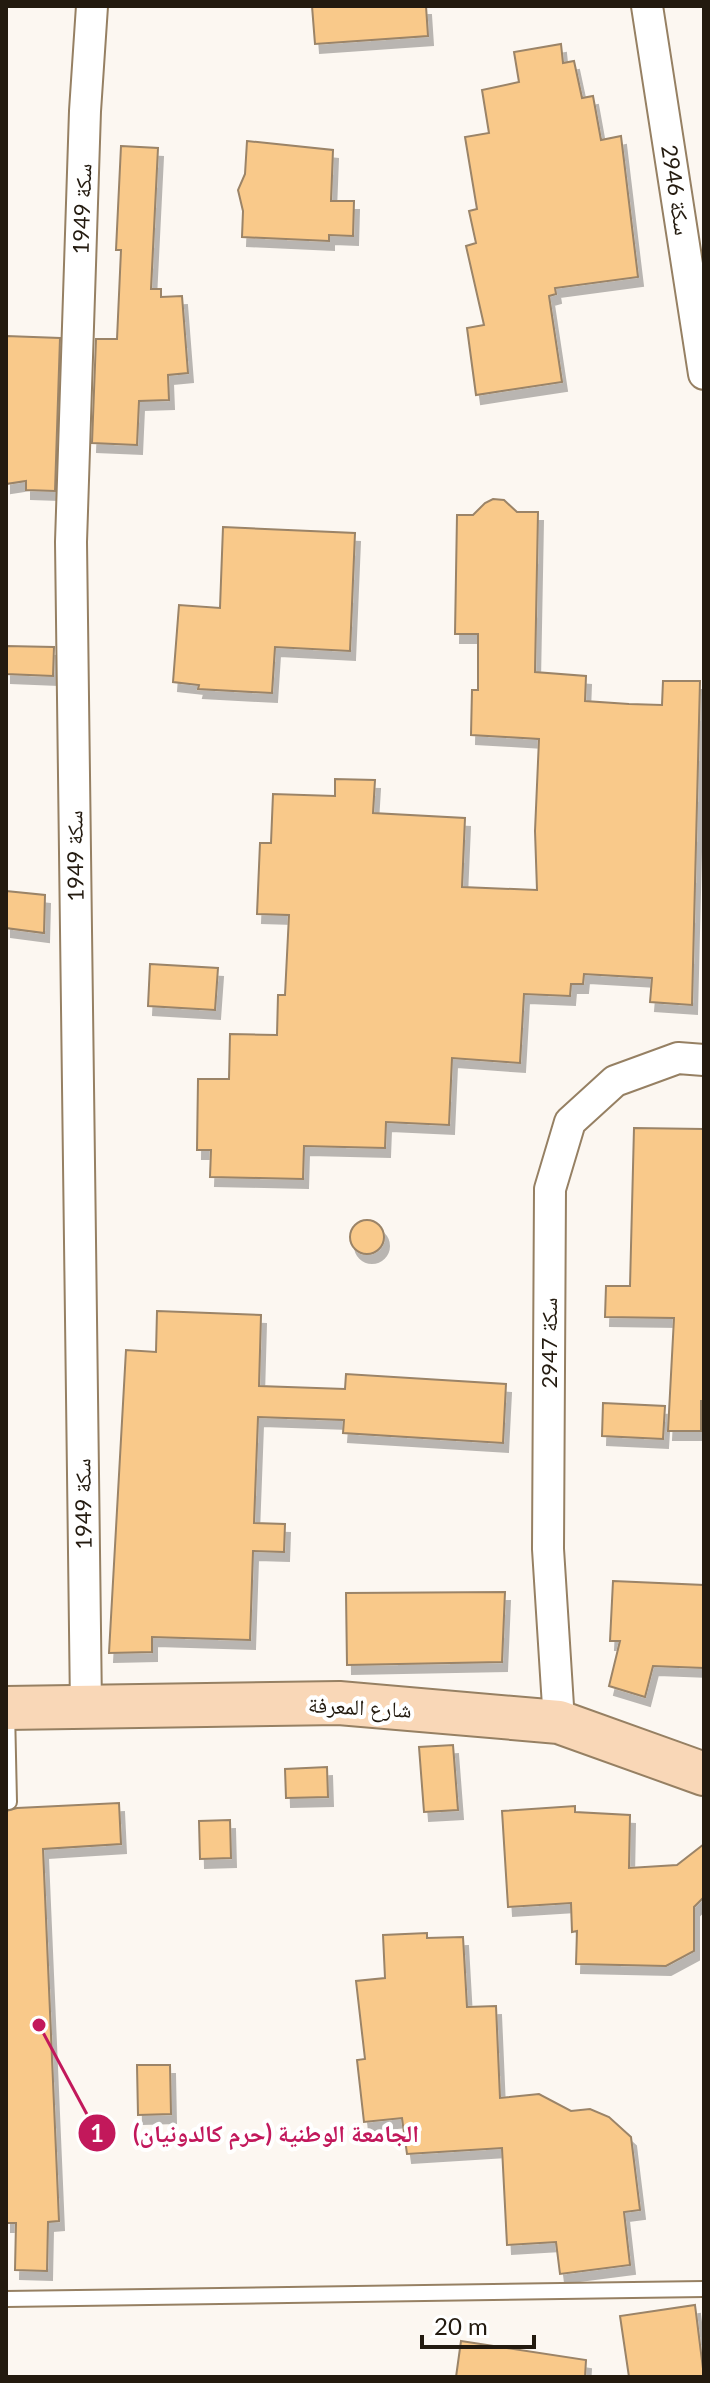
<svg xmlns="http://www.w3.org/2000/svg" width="710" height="2383" font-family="Lato,'Noto Naskh Arabic',sans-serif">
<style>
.building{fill:#f9c98a;stroke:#9b8468;stroke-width:2;filter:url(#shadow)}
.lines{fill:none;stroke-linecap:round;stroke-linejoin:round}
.lane-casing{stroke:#968063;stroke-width:18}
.street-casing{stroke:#968063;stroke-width:34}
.secondary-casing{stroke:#968063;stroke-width:46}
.lane{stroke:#fff;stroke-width:14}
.street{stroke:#fff;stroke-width:30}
.secondary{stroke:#f9d7b7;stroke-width:42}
.labels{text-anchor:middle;stroke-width:8;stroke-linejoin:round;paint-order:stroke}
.street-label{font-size:22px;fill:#231a0f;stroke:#fff}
.leader{fill:none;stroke:#c2185b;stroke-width:3}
.callout-dot{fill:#c2185b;stroke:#fff;stroke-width:3}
.mark-label{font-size:24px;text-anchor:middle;font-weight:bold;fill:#fff}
.callout-label{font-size:24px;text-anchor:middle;font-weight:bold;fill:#c2185b;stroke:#fff;stroke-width:8;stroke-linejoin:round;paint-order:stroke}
</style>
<defs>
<filter id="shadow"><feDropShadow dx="5" dy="9" stdDeviation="0" flood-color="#0004"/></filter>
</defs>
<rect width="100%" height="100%" fill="#fcf7f1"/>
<g class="building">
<path d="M312,6h114l2,30 -113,8z"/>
<path d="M561,44l2,19 11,-2 8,37 11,-2 8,44 20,-4 17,141 -83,11 1,6 -7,2 13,86 -86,13 -9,-67 17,-3 -18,-79 10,-3 -7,-32 8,-2 -12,-72 24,-4 -7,-43 37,-8 -5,-30z"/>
<path d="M247,141l86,9 -2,51h23l-1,35 -24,-1v6l-87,-4 1,-26 -5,-21 7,-16z"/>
<path d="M121,146l37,2 -7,141h10v8l21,-1 6,77 -20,2 1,25 -30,1 -2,44 -45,-2 4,-104h21l4,-89h-5z"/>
<path d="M6,336l54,2 -5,153 -29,-1v-9l-20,3z"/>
<path d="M493,499l11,1 13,12h21l-3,160 51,4 -1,25 44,3 33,1 1,-24h37l-8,324 -42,-3 2,-24 -68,-4 -1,10h-12l-1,12 -46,-2 -4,69 -68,-5 -3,67 -63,-3 -1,26 -81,-2 -1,33 -93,-2 1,-27h-14l1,-71h31l1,-45 47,1 1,-40h7l4,-80 -32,-1 3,-71h11l2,-49 62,2v-17l40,1 -2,33 92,5 -3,69 75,3 -2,-59 4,-92 -68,-4 1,-45h6v-56h-23l2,-119h16l12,-12z"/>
<path d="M223,527l132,6 -5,118 -75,-4 -3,46 -74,-4 1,-4 -26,-3 6,-77 41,3z"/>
<path d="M6,646l48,1 -1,29 -47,-2z"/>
<path d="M6,891l39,4 -1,38 -38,-5z"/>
<path d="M150,964l68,4 -3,42 -67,-4z"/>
<path d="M634,1128l70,1v272h-3v30h-33l6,-113 -69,-1 1,-31h24z"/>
<circle cx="367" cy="1237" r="17"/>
<path d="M157,1311l104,4 -2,71 86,3 1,-15 160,10 -3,59 -160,-10 1,-13 -86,-3 -4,106 31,1 -1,28 -31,-1 -3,89 -98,-3v15l-43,1 17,-303 30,2z"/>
<path d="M603,1403l62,3 -2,33 -61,-3z"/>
<path d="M613,1581l91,4v83l-51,-2 -8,31 -36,-11 11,-45h-10z"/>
<path d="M505,1592l-3,70 -155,3 -1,-72z"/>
<path d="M453,1745l5,65 -34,2 -5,-65z"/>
<path d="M327,1767l1,30 -42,1 -1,-29z"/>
<path d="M119,1803l2,41 -78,5 16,372 -11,1 -1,49 -32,-1 1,-47h-10v-412l11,-3z"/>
<path d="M575,1806v6l55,3 -1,53 48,-3 27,-21v53l-10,10v44l-28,15 -90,-2 1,-33 -5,1 -1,-29 -63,4 -6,-96z"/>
<path d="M230,1820l1,38 -31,1 -1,-38z"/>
<path d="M427,1933v5l36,-1 4,70 29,-1 4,92 39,-4 32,17 19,-2 19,8 22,20 9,73 -16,2 6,53 -70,9 -4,-32 -49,3 -5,-97 -95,6 -5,-36 -38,4 -7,-62 8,-1 -9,-78 29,-3 -2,-43z"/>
<path d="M137,2065h33l1,49 -33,1z"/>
<path d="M695,2305l9,72h-75l-9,-61z"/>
<path d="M461,2341l125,19 -1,17h-129z"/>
</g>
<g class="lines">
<g class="lane-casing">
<g id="lane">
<path d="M7,1710l2,92"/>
<path d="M6,2299l698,-10"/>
</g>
</g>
<g class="street-casing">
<g id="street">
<path d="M647,6l57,368"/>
<path d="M86,1707l-15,-1165 14,-431 7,-105"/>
<path d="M559,1722l-11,-173 2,-360 20,-67 45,-41 63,-23 26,2"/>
</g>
</g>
<g class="secondary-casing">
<path id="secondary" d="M6,1708l333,-5 220,19 145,52"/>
</g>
<use href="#lane" class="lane"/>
<use href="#street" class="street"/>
<use href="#secondary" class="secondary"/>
</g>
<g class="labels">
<g class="street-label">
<text transform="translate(676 190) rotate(81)" y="8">سكة 2946</text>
<text transform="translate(82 209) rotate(-88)" y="8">سكة 1949</text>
<text transform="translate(75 856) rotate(-91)" y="8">سكة 1949</text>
<text transform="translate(549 1343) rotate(-90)" y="8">سكة 2947</text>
<text transform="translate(83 1504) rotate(-91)" y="8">سكة 1949</text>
<text transform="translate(360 1707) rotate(3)" y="8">شارع المعرفة</text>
</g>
</g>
<path class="leader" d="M39 2025L97 2133"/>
<g class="callout-dot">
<circle cx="39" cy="2025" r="8"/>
<circle cx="97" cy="2133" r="20"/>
</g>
<g class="mark-label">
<text x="97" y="2142">1</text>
</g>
<g class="callout-label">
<text x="276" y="2142">الجامعة الوطنية (حرم كالدونيان)</text>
</g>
<rect width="710" height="2383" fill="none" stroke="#231a0f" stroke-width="16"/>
<path d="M422 2335v12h112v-12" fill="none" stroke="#231a0f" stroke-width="4"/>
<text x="434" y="2335" font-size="24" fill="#231a0f" stroke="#ffffff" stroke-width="6" paint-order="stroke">20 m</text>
</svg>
